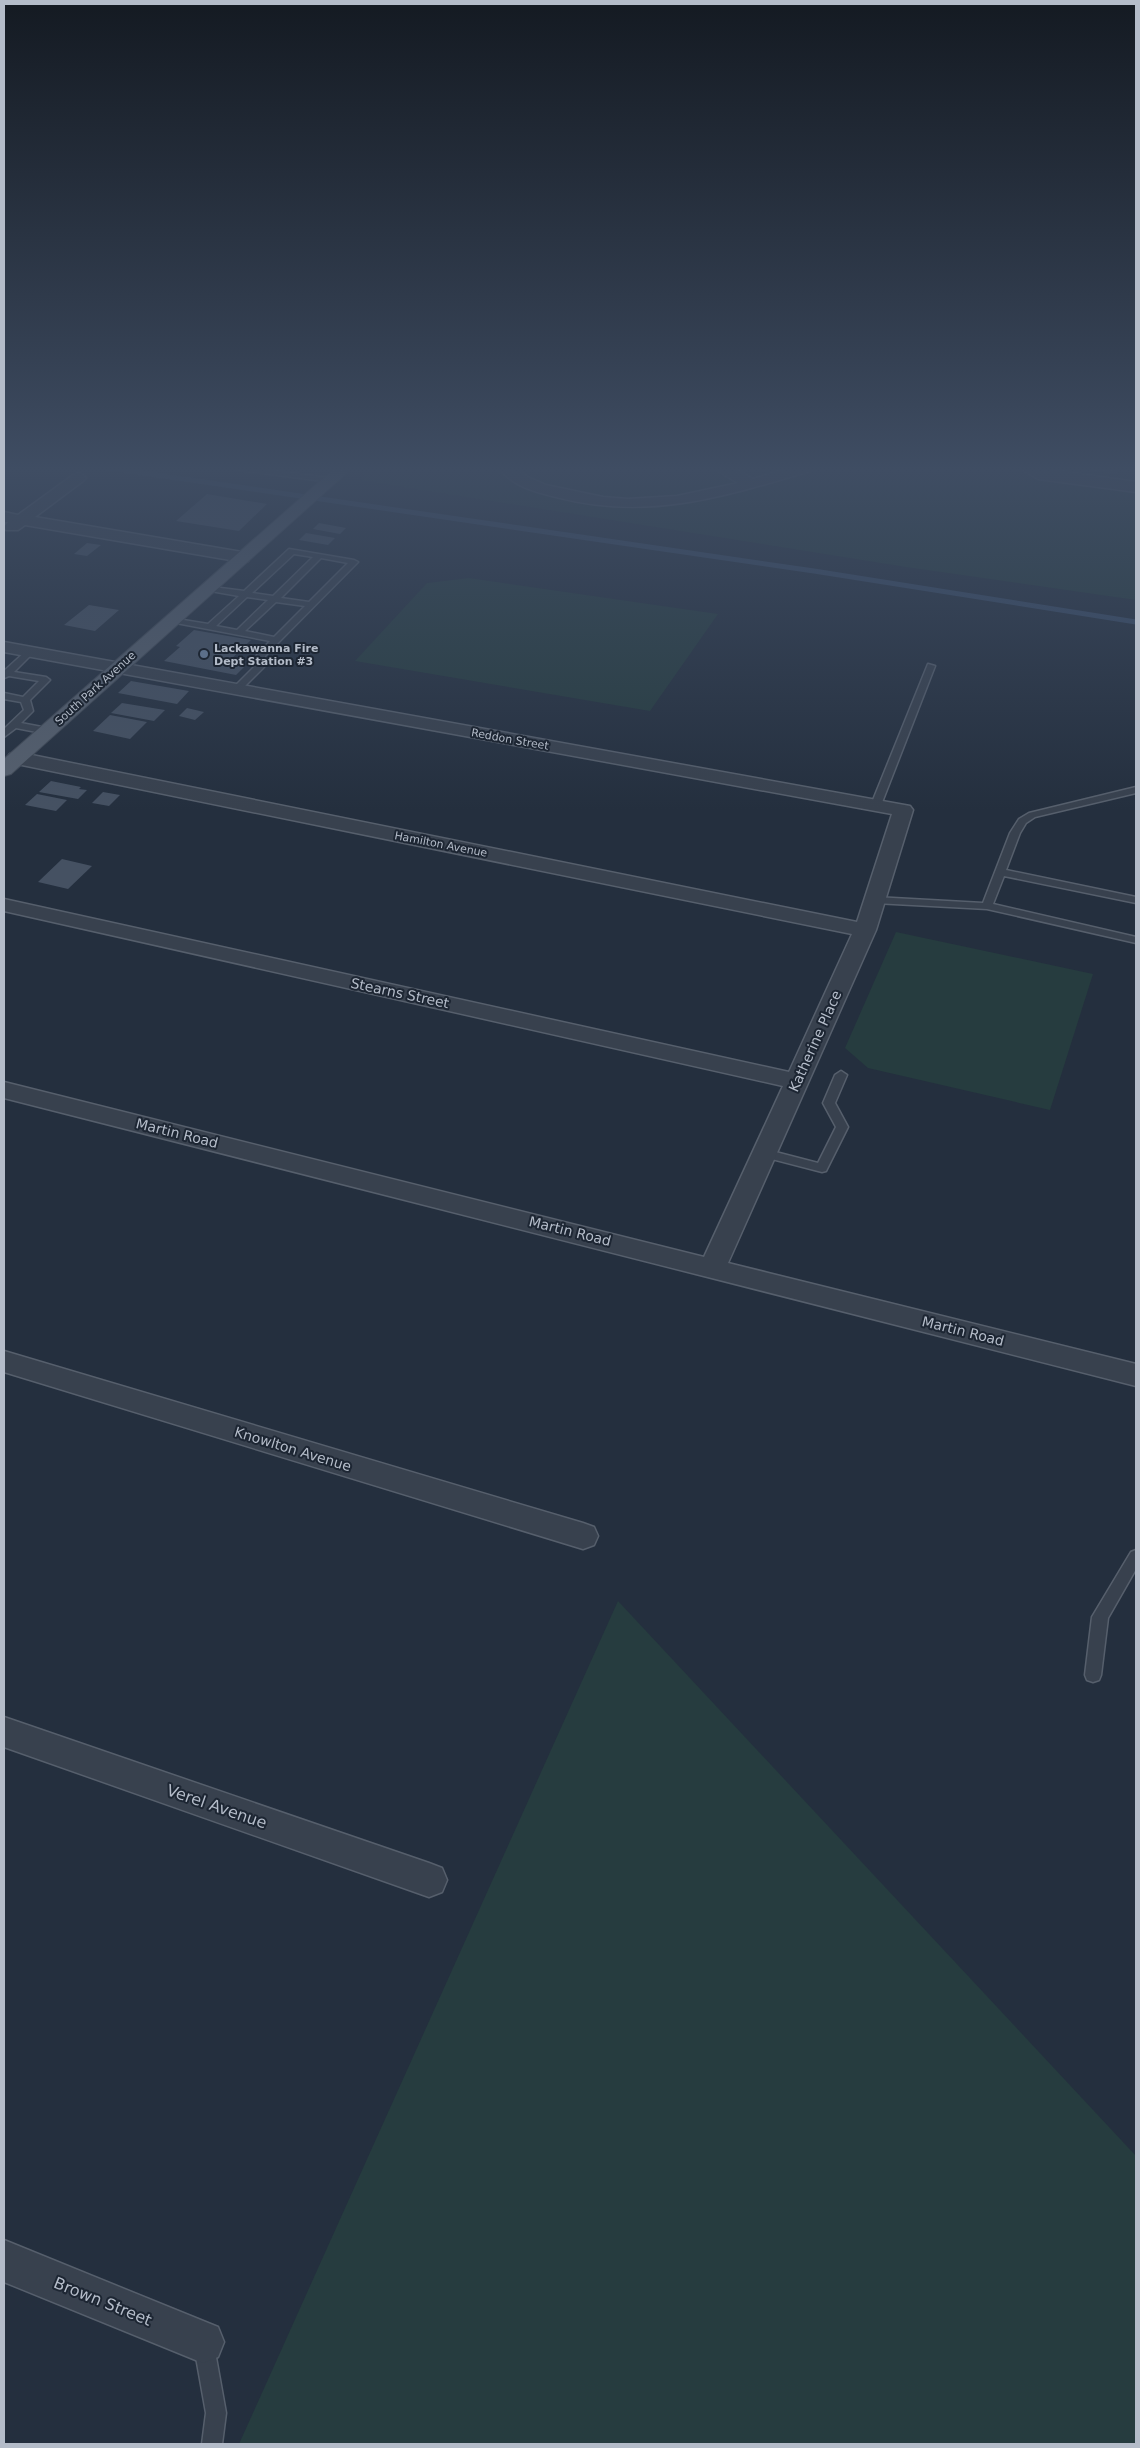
<svg xmlns="http://www.w3.org/2000/svg" width="1140" height="2448" font-family="'DejaVu Sans',sans-serif">
<style>
.green{fill:#263c3f}
.lines{fill:none;stroke-linecap:round;stroke-linejoin:round}
.stream{stroke:#394c67;stroke-width:5}
.building{fill:#455162}
.service-casing{stroke:#565f6c;stroke-width:3}
.minor-casing{stroke:#565f6c;stroke-width:3}
.primary-casing{stroke:#414a57;stroke-width:2}
.service{fill:#38414e;fill-rule:evenodd}
.minor{fill:#38414e;fill-rule:evenodd}
.primary{fill:#56606e;fill-rule:evenodd}
.service-dot{fill:#5c6f8a;stroke:#1d2633;stroke-width:2}
.labels{text-anchor:middle;stroke-width:4;stroke-linejoin:round;paint-order:stroke}
.far-poi-label{font-size:11px;font-weight:bold;fill:#b4bcc9;stroke:#1d2633;text-anchor:start}
.far-street-label{font-size:11px;fill:#b4bcc9;stroke:#1d2633}
.street-label{font-size:14px;fill:#b4bcc9;stroke:#1d2633}
.near-street-label{font-size:16px;fill:#b4bcc9;stroke:#1d2633}
</style>
<rect width="100%" height="100%" fill="#242f3e"/>
<g class="green">
<path d="M373,468h763v132l-230,-33 -546,-87z"/>
<path d="M469,578l249,36 -68,97 -295,-50 72,-78z"/>
<path d="M896,932l197,42 -43,136 -182,-42 -23,-20z"/>
<path d="M618,1601l518,555v288h-897z"/>
</g>
<g class="lines">
<path class="stream" d="M108,468l706,103 322,51"/>
</g>
<g class="building">
<path d="M1072,468h46l-2,6z"/>
<path d="M207,494l60,10 -28,27 -63,-10z"/>
<path d="M319,523l27,5 -6,6 -27,-5z"/>
<path d="M306,533l29,5 -7,7 -29,-5z"/>
<path d="M87,543l14,2 -14,11 -13,-2z"/>
<path d="M89,605l30,5 -24,21 -31,-6z"/>
<path d="M194,630l57,10 -24,23 18,3 -9,9 -72,-14 16,-14 -4,-1z"/>
<path d="M131,681l58,10 -12,13 -59,-11z"/>
<path d="M122,703l43,7 -11,11 -43,-8z"/>
<path d="M187,708l17,4 -9,8 -16,-4z"/>
<path d="M110,715l37,7 -17,17 -37,-8z"/>
<path d="M51,781l30,6 -2,2 8,1 -9,9 -39,-7z"/>
<path d="M103,792l17,3 -11,11 -17,-3z"/>
<path d="M37,794l30,6 -11,11 -31,-6z"/>
<path d="M62,859l30,7 -24,23 -30,-7z"/>
</g>
<g class="lines">
<g class="service-casing">
<g id="service">
<path d="M234,468h17l79,10 4,2 -4,2 -92,-12z"/>
<path d="M289,549l65,11 4,2 -93,94 -1,11 -25,25h-6v-4l24,-24v-9l13,-14 -99,-19 -4,-2 4,-2 37,6 31,-28 -34,-6v-4l39,5zM294,554l19,3 -40,39 -21,-3zM321,558l27,5 -39,39 -28,-4zM247,597l21,3 -31,30 -21,-4zM276,602l29,4 -31,31 -29,-6z"/>
<path d="M27,650l7,2 -20,20 32,5 4,3 -20,20 3,11 -12,12 26,5 5,3 -5,3 -31,-6 -12,9v-8l20,-19 -3,-8 -17,-3v-6l19,4 16,-16 -30,-5 -5,2v-7z"/>
<path d="M928,664l7,2 -54,139 -2,2h-6l-2,-2z"/>
<path d="M1136,787v6l-101,24 -9,6 -6,10 -14,37 130,27v6l-132,-27 -11,28 143,33v6l-149,-34 -112,-6 -5,-3 5,-3 108,6 27,-70 9,-14 10,-6z"/>
<path d="M841,1071l6,4 -12,28 13,24 -22,44 -4,1 -62,-16 -2,-3 6,-4 54,14 18,-36 -13,-24 12,-28z"/>
<path d="M1136,1550v19l-28,49 -7,57 -2,5 -6,2 -6,-2 -2,-5 7,-58 39,-65z"/>
<path d="M204,2336l7,3 3,7 12,67 -4,31h-20l4,-31 -12,-67 3,-7z"/>
</g>
</g>
<g class="minor-casing">
<g id="minor">
<path d="M499,468h16l13,9 18,8 57,12 25,2 49,-3 61,-13 -20,-12 -2,-3h17l20,11 37,-11h23l-3,3c-87,26 -162,50 -254,26 -21,-5 -44,-11 -57,-29z"/>
<path d="M1020,468h18l98,14v10l-98,-13z"/>
<path d="M78,473l5,2 3,3 -3,3 -48,36 207,35 6,1 2,4 -2,4 -6,1 -217,-37 -7,5h-12l-2,-3 4,-5h-4v-10l14,3 55,-40z"/>
<path d="M4,642l906,164 3,4 -37,120 -148,333 408,101v22l-1132,-288v-16l700,175 79,-171 -779,-175v-12l785,173 63,-138 -835,-170 -7,-2 -3,-4 3,-4 7,-2 840,170 35,-108 -888,-162z"/>
<path d="M4,1351l579,172 11,4 4,9 -4,9 -11,4 -579,-177z"/>
<path d="M4,1717l425,146 13,5 5,12 -5,12 -13,5 -425,-150z"/>
<path d="M4,2240l214,87 6,15 -6,15 -15,6 -199,-81z"/>
</g>
</g>
<g class="primary-casing">
<path id="primary" d="M335,468h17l-341,306 -7,2v-17z"/>
</g>
<use href="#service" class="service"/>
<use href="#minor" class="minor"/>
<use href="#primary" class="primary"/>
</g>
<linearGradient id="sky" x2="0" y2="1"><stop stop-color="#141a22"/><stop offset="0.58" stop-color="#3f4d63"/><stop offset="1" stop-color="#3f4d63" stop-opacity="0"/></linearGradient>
<rect width="1140" height="810" fill="url(#sky)"/>
<circle class="service-dot" cx="204" cy="654" r="5"/>
<g class="labels">
<g class="far-poi-label">
<text x="214" y="652">Lackawanna Fire<tspan x="214" dy="13">Dept Station #3</tspan></text>
</g>
<g class="far-street-label">
<text transform="translate(95 688) rotate(-42)" y="4">South Park Avenue</text>
<text transform="translate(510 739) rotate(10)" y="4">Reddon Street</text>
<text transform="translate(441 844) rotate(11)" y="4">Hamilton Avenue</text>
</g>
<g class="street-label">
<text transform="translate(400 993) rotate(12)" y="5">Stearns Street</text>
<text transform="translate(815 1041) rotate(-66)" y="5">Katherine Place</text>
<text transform="translate(177 1133) rotate(14)" y="5">Martin Road</text>
<text transform="translate(570 1231) rotate(14)" y="5">Martin Road</text>
<text transform="translate(963 1331) rotate(14)" y="5">Martin Road</text>
<text transform="translate(293 1449) rotate(17)" y="5">Knowlton Avenue</text>
</g>
<g class="near-street-label">
<text transform="translate(217 1806) rotate(19)" y="6">Verel Avenue</text>
<text transform="translate(103 2301) rotate(22)" y="6">Brown Street</text>
</g>
</g>
<rect width="1140" height="2448" fill="none" stroke="#b4bcc9" stroke-width="10"/>
</svg>
